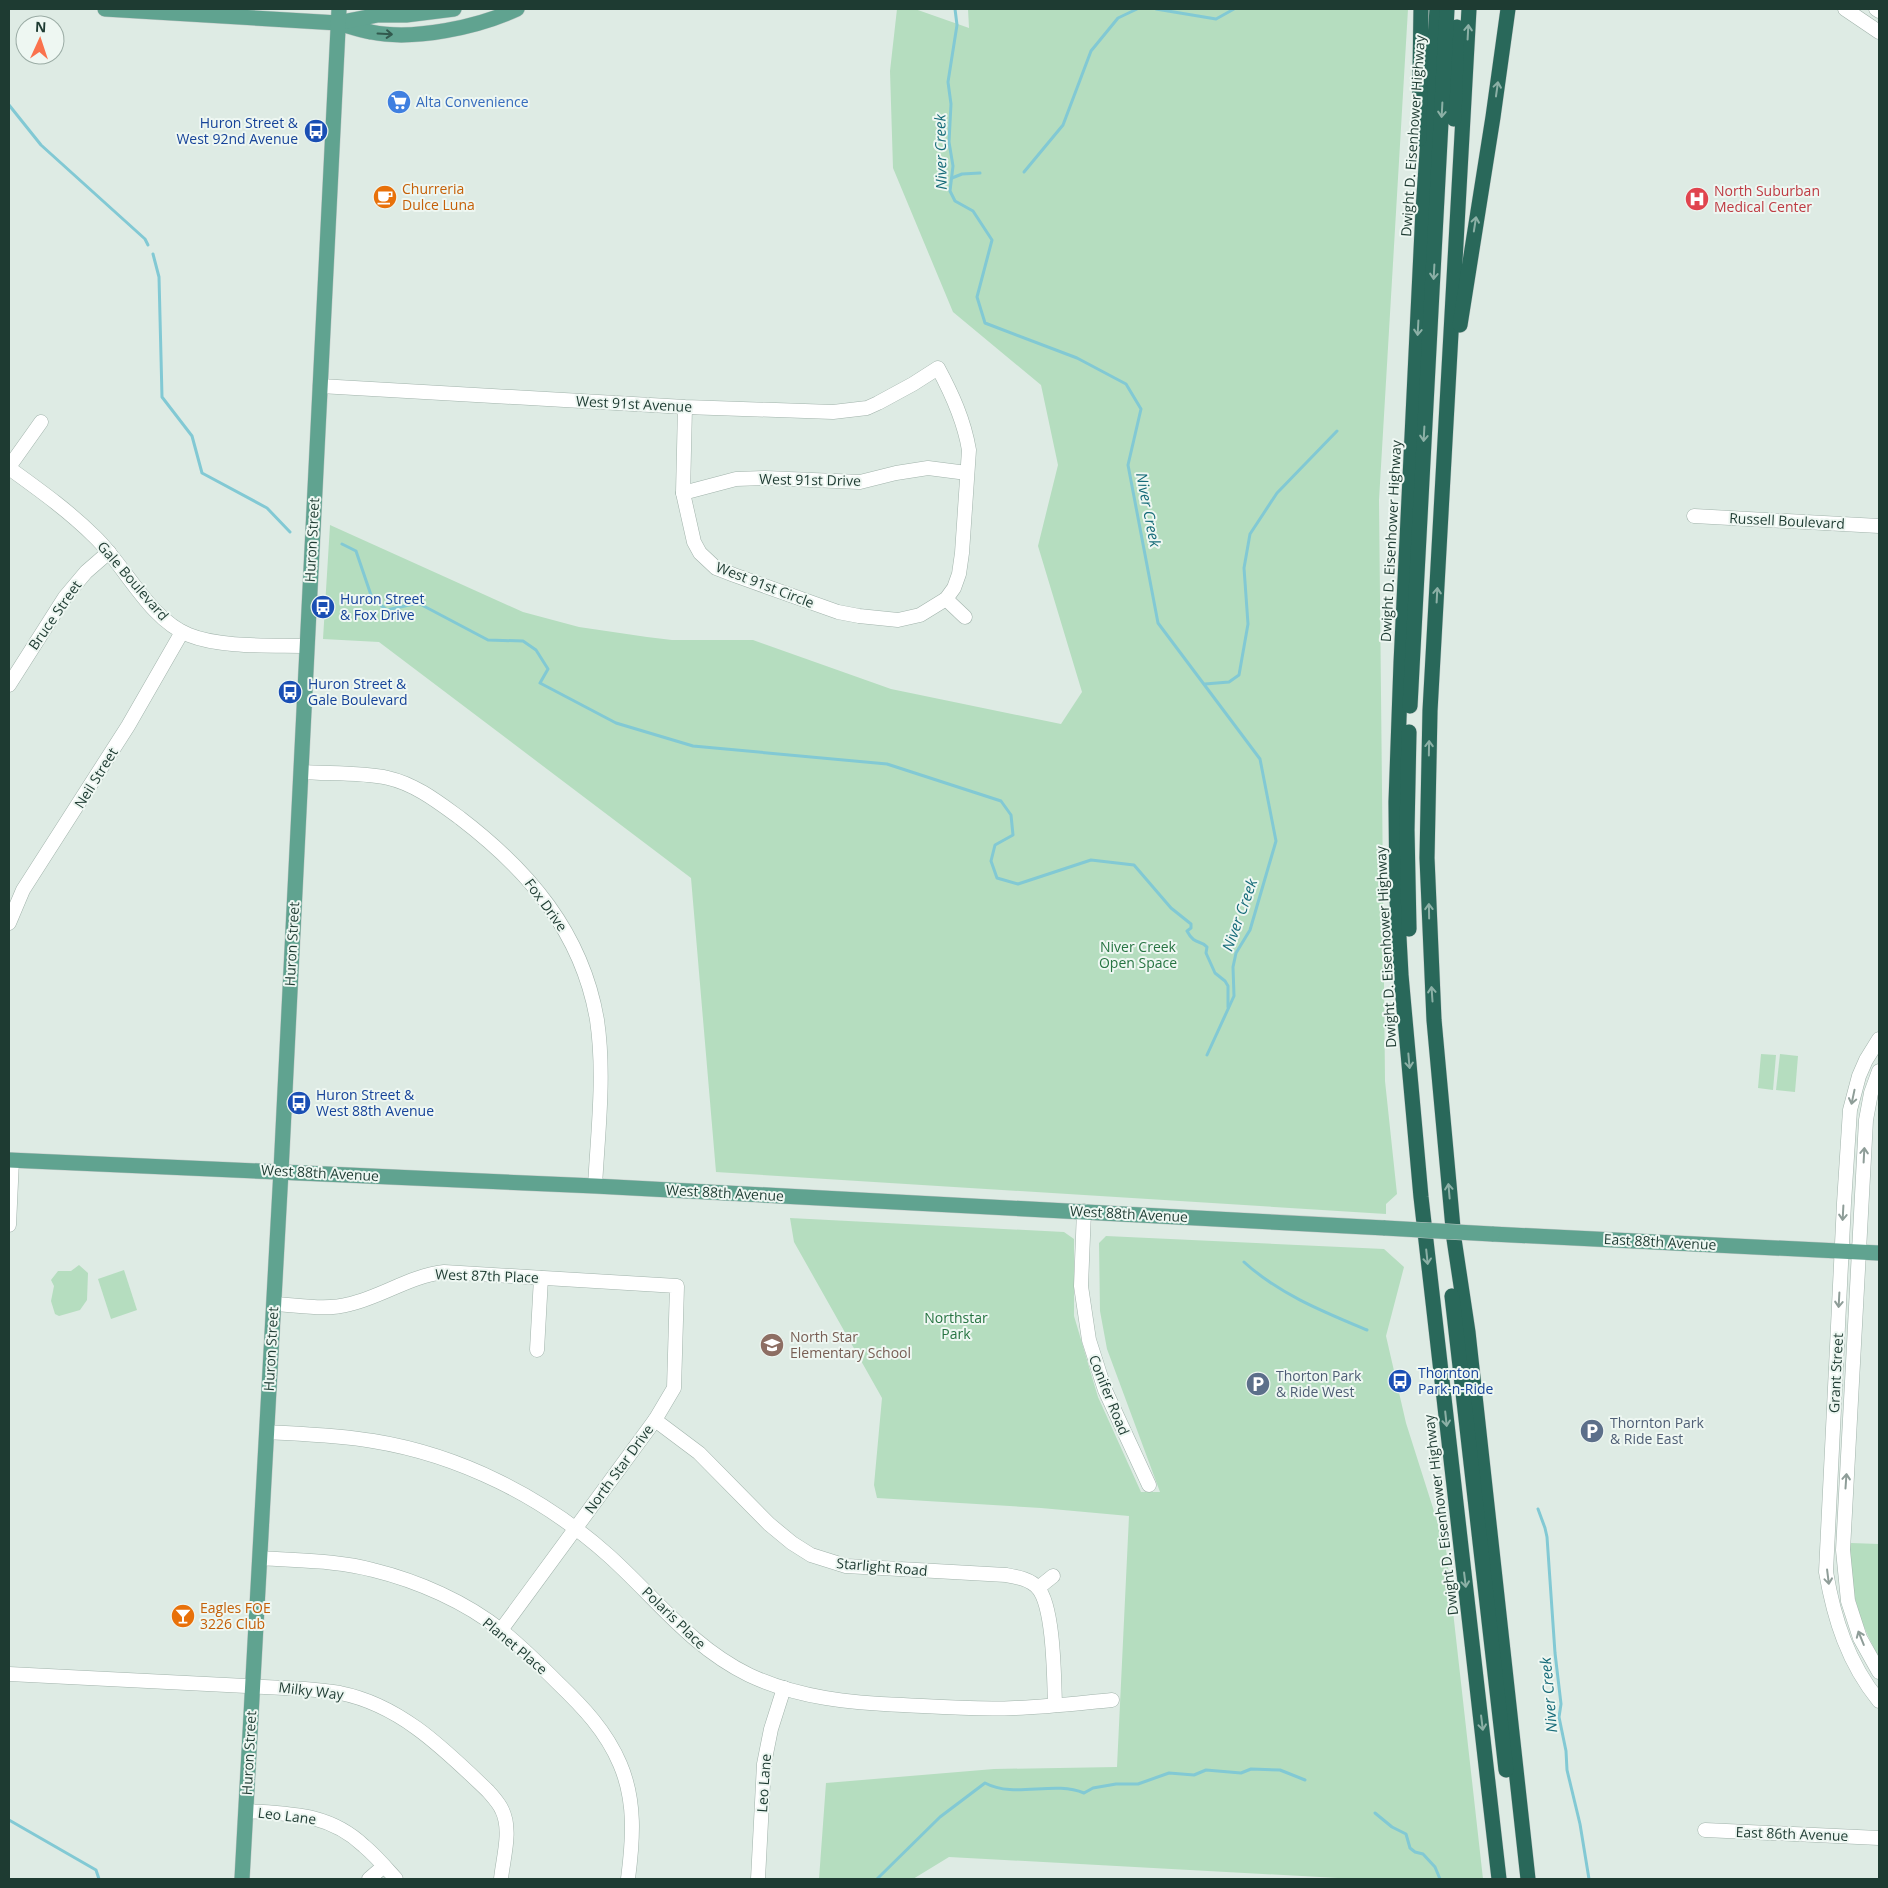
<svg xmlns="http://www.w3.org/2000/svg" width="1888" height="1888" font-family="'Open Sans',sans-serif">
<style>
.green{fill:#b5ddbf}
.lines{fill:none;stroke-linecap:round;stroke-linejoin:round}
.stream{stroke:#82c9d4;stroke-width:3}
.minor-casing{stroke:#a1b3ab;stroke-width:15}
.major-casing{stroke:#c0c8c6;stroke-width:16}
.highway-casing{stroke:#c0c8c6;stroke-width:16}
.minor{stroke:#fff;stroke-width:14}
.major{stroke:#60a390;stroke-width:15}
.highway{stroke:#29685a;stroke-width:15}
.major-bridge-casing{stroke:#c0c8c6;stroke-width:16;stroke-linecap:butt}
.major-bridge{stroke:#60a390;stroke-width:15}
.oneway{stroke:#8cb0a6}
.oneway2{stroke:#325a4e}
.oneway3{stroke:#8e9d98}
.labels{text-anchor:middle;stroke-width:4;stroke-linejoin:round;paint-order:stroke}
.shop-label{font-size:14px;fill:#366cbe;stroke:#eef7f2;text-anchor:start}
.transit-label{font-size:14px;fill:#164399;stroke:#eef7f2;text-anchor:start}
.street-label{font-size:14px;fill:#1e3b32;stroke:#eef7f2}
.food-label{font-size:14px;fill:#c56008;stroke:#eef7f2;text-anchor:start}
.health-label{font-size:14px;fill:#be3a42;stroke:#eef7f2;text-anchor:start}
.park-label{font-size:14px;fill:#277442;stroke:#eef7f2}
.education-label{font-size:14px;fill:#785e54;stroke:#eef7f2;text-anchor:start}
.service-label{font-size:14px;fill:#4e5e75;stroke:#eef7f2;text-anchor:start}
.water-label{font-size:15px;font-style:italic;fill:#166b79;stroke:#eef7f2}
</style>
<rect width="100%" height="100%" fill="#deebe4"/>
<g class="green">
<path d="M897,9h18l54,19 -1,-19h440l-29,491 6,581 12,113 -11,10v10l-670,-42 -25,-294 -312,-236 -56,-3 7,-114 193,87 56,15 68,10 25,3h81l138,49 170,35 21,-32 -44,-146 20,-81 -17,-80 -88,-73 -60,-144 -3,-97z"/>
<path d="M1761,1054l15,1 -3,35 -15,-2z"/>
<path d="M1780,1054l18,2 -3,36 -19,-2z"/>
<path d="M790,1218l274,14 10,7v77l24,81 43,95h19l-53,-143 -7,-38 -1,-68 7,-7 278,13 20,18 -18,69 20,87 40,126 37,330h-127l-407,-22 -36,22h-94l7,-96 168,-14 123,-2 12,-251 -88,-8 -164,-10 -3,-13 8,-87 -88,-156z"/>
<path d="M79,1265l9,8 -1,27 -7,10 -21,6 -4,-2 -4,-13 3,-15 -3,-6 7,-9h13z"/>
<path d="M124,1270l13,40 -26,9 -13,-40z"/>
<path d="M1851,1543l28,1v114c-8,-16 -17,-33 -22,-51 -5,-20 -6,-41 -8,-62z"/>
</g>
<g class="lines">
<g class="stream">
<path d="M955,9l2,16 -9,57 3,22 -2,38 4,24 -3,25 5,10 18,10 19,29 -15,57 8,26 92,35 49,26 15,25 -13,56 30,158 102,136 16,82 -26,89 -14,23 -3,14 1,29 -27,59"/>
<path d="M1156,9l60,10 18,-10"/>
<path d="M9,105l32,40 104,94 3,6"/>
<path d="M1024,172l39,-47 28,-74 27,-33 19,-9"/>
<path d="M952,178l10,-4 18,-1"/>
<path d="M153,254l6,23 3,120 30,39 10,37 65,35 23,24"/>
<path d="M342,544l14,7 16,47 15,12 31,-7 70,37 35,1 13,9 12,19 -8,14 76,40 77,23 194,18 114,37 10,14 2,20 -18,10 -4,16 6,17 21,6 73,-24 43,5 37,43 20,16v4l-4,3c8,15 13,8 20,16l-1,6 9,20 10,8 3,5v21"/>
<path d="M1205,684l24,-2 10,-7 9,-51 -4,-56 6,-34 27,-41 60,-62"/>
<path d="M1244,1262c35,32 80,50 123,68"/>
<path d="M1538,1509l7,19 2,9 8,116 6,51 -2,13 7,34 1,19 13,54 9,55"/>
<path d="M1375,1813l17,14 14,7 4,14 5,4 8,2 12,13 5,12"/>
<path d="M9,1820l87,50 3,9"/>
<path d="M877,1879l63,-62 45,-34c30,16 68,-3 99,10l9,-5 23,-4h22l31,-11 25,2 12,-5 35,3 10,-4 29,1 25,10"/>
</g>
<g class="minor-casing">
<g id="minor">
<path d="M1845,9l34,23"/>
<path d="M1876,9l3,2"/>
<path d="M320,386l365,21 148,5 34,-4 11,-5 35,-19 25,-16c14,26 26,52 31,82l-7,103 -3,21 -5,14 -8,11 -26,16 -22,5 -39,-4 -21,-4 -104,-37 -18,-7 -16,-15 -6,-11 -11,-49 2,-86"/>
<path d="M9,467l32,-45"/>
<path d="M9,468c29,21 60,43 86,69 31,30 54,82 94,98 32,13 84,10 118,11"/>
<path d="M683,493l53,-14 29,-1 95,4 36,-9 32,-5 39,5"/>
<path d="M1694,516l185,10"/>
<path d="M946,599l19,18"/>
<path d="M9,685l56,-88 21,-25 23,-20"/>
<path d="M301,772c28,2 59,0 87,6 27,6 50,24 72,40 68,52 122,114 137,202 8,54 1,111 -2,166"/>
<path d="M9,923l14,-33 105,-164 54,-94"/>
<path d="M1879,1039l-13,21 -7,16 -9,34 -6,93 -18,369c8,47 22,91 53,129"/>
<path d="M1879,1071l-8,22 -5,27 -23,430 5,51 12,37 19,34"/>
<path d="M1084,1211l-3,75 8,54 16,50 44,95"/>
<path d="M9,1225l3,-65"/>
<path d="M274,1304c24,1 52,7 76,0 33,-8 60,-28 94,-32l233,14 -3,102 -19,32 -154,210"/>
<path d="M537,1350l4,-72"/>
<path d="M655,1420l44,33 70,71 23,19 19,12 35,11 160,9c11,2 24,4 32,13 16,19 16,90 17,117"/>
<path d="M267,1432c35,2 71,3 106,9 87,14 170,56 235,114 48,43 82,91 141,120 49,23 102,28 154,30 38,2 75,5 112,3 32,-1 65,-5 97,-8"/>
<path d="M260,1558c38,3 76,2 113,12 45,11 93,32 129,61 20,16 38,34 56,52 25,24 48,48 62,81 16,37 13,76 8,115"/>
<path d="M1038,1588l15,-12"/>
<path d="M9,1674l296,15c12,1 23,2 35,4 61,12 105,57 148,98 5,6 11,12 14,19 10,20 1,48 -1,69"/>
<path d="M246,1811c45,3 83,2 118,35 12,10 22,22 32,33"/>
<path d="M1705,1830l174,8"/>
<path d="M369,1879l15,-13"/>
<path d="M758,1879l6,-115 7,-35 13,-41"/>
</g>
</g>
<g class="major-casing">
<g id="major">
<path d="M105,9l233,14c11,3 22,7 33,9 43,9 107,-5 146,-23"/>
<path d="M342,22l36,-7h28l48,-6"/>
<path d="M9,1160l586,26 790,42"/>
<path d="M1492,1234l387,19"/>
<path d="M242,1879l39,-708 58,-1162"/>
</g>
</g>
<g class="highway-casing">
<g id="highway">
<path d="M1437,9l-14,201 -22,453 -5,139 1,98 4,75 20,222 78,682"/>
<path d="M1469,9l-39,702 -3,147 7,162 20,219 14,93 60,547"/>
<path d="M1454,119l3,-92"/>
<path d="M1419,139l2,-130"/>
<path d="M1460,325l33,-208 15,-108"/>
<path d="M1410,706l37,-697"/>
<path d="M1409,929l-2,-99 2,-98"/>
<path d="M1452,1296l54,474"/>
</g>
</g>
<use href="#minor" class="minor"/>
<use href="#major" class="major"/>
<use href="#highway" class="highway"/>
<g class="major-bridge-casing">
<path id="major-bridge" d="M1385,1228l107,6"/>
</g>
<use href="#major-bridge" class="major-bridge"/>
</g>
<defs><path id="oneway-shaft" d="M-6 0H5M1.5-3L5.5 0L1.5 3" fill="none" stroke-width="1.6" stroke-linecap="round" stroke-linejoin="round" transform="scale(1.25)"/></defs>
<g class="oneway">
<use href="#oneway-shaft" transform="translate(1468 32) rotate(-87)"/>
<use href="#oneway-shaft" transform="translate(1497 89) rotate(-82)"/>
<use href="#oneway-shaft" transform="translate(1442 110) rotate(93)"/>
<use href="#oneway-shaft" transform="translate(1475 224) rotate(-81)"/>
<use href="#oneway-shaft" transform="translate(1434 272) rotate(93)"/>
<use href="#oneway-shaft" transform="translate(1418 328) rotate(93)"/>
<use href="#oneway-shaft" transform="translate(1424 434) rotate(93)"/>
<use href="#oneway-shaft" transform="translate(1437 595) rotate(-87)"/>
<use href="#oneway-shaft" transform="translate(1429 748) rotate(-89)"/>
<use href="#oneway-shaft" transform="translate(1429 911) rotate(-91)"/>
<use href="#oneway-shaft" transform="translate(1432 994) rotate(-94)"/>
<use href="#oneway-shaft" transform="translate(1409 1061) rotate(85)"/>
<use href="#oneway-shaft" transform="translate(1449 1191) rotate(-95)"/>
<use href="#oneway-shaft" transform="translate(1427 1257) rotate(84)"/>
<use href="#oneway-shaft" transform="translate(1446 1419) rotate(84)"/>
<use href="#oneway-shaft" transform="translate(1465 1580) rotate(83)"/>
<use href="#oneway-shaft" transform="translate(1482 1723) rotate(83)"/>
</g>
<use class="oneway2" href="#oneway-shaft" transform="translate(385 34) rotate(3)"/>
<g class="oneway3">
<use href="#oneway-shaft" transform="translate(1853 1097) rotate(102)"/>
<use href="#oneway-shaft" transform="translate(1864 1155) rotate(-87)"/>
<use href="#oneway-shaft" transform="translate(1843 1213) rotate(93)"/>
<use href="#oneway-shaft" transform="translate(1839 1300) rotate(93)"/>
<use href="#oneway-shaft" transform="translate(1846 1481) rotate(-86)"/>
<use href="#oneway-shaft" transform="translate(1828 1577) rotate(83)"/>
<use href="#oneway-shaft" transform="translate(1861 1638) rotate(-112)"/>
</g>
<defs>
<g id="supermarket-disc" transform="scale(1.25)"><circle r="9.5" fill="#3f7fe0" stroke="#eef7f2"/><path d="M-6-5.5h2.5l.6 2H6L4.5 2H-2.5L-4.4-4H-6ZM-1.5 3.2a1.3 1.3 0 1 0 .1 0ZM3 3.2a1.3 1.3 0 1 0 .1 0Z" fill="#fff"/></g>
<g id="bus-disc" transform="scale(1.25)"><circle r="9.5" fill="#1a4fb4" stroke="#eef7f2"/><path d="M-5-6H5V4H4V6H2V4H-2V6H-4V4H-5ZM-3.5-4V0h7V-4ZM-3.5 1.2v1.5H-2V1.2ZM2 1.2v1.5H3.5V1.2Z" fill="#fff"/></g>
<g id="cafe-disc" transform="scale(1.25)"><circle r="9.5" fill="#e8710a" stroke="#eef7f2"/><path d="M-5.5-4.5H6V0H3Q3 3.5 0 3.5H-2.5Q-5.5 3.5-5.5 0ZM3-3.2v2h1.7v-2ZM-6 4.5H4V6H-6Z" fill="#fff"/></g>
<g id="hospital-disc" transform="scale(1.25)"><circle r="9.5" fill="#e0444e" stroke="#eef7f2"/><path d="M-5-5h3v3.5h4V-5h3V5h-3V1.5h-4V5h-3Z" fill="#fff"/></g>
<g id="school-disc" transform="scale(1.25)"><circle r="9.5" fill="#8d6e63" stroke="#eef7f2"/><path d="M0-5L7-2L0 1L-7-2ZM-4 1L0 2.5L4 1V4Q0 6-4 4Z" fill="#fff"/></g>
<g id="parking-disc" transform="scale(1.25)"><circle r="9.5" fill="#5c6f8a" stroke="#eef7f2"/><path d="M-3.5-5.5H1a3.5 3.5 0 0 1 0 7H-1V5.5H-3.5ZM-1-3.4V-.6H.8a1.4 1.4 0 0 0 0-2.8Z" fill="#fff"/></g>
<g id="bar-disc" transform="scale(1.25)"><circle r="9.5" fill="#e8710a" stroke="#eef7f2"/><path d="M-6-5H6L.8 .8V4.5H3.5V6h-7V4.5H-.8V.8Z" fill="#fff"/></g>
</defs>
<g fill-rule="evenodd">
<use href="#supermarket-disc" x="399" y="102"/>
<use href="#bus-disc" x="316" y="131"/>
<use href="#cafe-disc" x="385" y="197"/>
<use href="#hospital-disc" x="1697" y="199"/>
<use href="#bus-disc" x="323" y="607"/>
<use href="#bus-disc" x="290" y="692"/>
<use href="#bus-disc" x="299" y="1103"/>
<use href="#school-disc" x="772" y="1345"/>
<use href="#bus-disc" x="1400" y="1381"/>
<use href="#parking-disc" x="1258" y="1384"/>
<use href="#parking-disc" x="1592" y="1431"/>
<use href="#bar-disc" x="183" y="1616"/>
</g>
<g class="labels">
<g class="shop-label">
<text x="416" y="107">Alta Convenience</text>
</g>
<g class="transit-label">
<text x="298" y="128" text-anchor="end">Huron Street &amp;<tspan x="298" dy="16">West 92nd Avenue</tspan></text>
<text x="340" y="604">Huron Street<tspan x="340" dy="16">&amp; Fox Drive</tspan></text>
<text x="308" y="689">Huron Street &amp;<tspan x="308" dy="16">Gale Boulevard</tspan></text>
<text x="316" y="1100">Huron Street &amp;<tspan x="316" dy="16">West 88th Avenue</tspan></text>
<text x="1418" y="1378">Thornton<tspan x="1418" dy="16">Park-n-Ride</tspan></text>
</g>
<g class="street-label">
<text transform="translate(1413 136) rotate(-86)" y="5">Dwight D. Eisenhower Highway</text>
<text transform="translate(634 404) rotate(3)" y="5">West 91st Avenue</text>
<text transform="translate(810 480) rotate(1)" y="5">West 91st Drive</text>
<text transform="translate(1787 521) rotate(3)" y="5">Russell Boulevard</text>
<text transform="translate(312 540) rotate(-87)" y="5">Huron Street</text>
<text transform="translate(1391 541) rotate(-87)" y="5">Dwight D. Eisenhower Highway</text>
<text transform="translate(133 581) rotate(49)" y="5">Gale Boulevard</text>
<text transform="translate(765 585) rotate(21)" y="5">West 91st Circle</text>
<text transform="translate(55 615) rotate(-55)" y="5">Bruce Street</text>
<text transform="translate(96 778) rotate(-58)" y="5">Neil Street</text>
<text transform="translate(546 905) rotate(54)" y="5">Fox Drive</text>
<text transform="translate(292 944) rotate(-87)" y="5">Huron Street</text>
<text transform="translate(1386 947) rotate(-93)" y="5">Dwight D. Eisenhower Highway</text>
<text transform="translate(320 1173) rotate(3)" y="5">West 88th Avenue</text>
<text transform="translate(725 1193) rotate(3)" y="5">West 88th Avenue</text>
<text transform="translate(1129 1214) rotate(3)" y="5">West 88th Avenue</text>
<text transform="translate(1660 1242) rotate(3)" y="5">East 88th Avenue</text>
<text transform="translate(487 1276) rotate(2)" y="5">West 87th Place</text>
<text transform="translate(271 1349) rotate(-87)" y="5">Huron Street</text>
<text transform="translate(1836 1373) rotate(-87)" y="5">Grant Street</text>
<text transform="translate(1109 1395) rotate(68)" y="5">Conifer Road</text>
<text transform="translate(619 1469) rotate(-54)" y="5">North Star Drive</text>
<text transform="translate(1441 1515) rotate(-97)" y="5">Dwight D. Eisenhower Highway</text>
<text transform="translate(882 1567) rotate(5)" y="5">Starlight Road</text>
<text transform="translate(674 1618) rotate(44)" y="5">Polaris Place</text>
<text transform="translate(515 1646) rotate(40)" y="5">Planet Place</text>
<text transform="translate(311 1691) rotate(7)" y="5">Milky Way</text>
<text transform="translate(249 1753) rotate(-87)" y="5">Huron Street</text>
<text transform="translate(764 1783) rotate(-86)" y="5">Leo Lane</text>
<text transform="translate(287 1816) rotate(7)" y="5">Leo Lane</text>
<text transform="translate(1792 1834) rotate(2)" y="5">East 86th Avenue</text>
</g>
<g class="food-label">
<text x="402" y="194">Churreria<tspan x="402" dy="16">Dulce Luna</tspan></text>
<text x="200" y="1613">Eagles FOE<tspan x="200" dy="16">3226 Club</tspan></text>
</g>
<g class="health-label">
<text x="1714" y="196">North Suburban<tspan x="1714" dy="16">Medical Center</tspan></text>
</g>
<g class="park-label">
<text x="1138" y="952">Niver Creek<tspan x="1138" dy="16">Open Space</tspan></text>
<text x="956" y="1323">Northstar<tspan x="956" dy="16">Park</tspan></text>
</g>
<g class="education-label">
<text x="790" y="1342">North Star<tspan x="790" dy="16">Elementary School</tspan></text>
</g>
<g class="service-label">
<text x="1276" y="1381">Thorton Park<tspan x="1276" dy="16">&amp; Ride West</tspan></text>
<text x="1610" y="1428">Thornton Park<tspan x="1610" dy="16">&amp; Ride East</tspan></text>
</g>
<g class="water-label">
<text transform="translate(941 152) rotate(-91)" y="5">Niver Creek</text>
<text transform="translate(1148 510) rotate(79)" y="5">Niver Creek</text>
<text transform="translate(1240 915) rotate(-70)" y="5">Niver Creek</text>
<text transform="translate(1549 1695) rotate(-95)" y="5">Niver Creek</text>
</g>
</g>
<rect width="1888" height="1888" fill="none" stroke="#1e3b32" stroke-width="20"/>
<g transform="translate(40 40) rotate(3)"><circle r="24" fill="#eef7f2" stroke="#9baca5"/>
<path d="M0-4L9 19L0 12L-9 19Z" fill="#fa724d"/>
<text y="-8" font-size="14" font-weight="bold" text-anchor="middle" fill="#1e3b32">N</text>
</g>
</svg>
